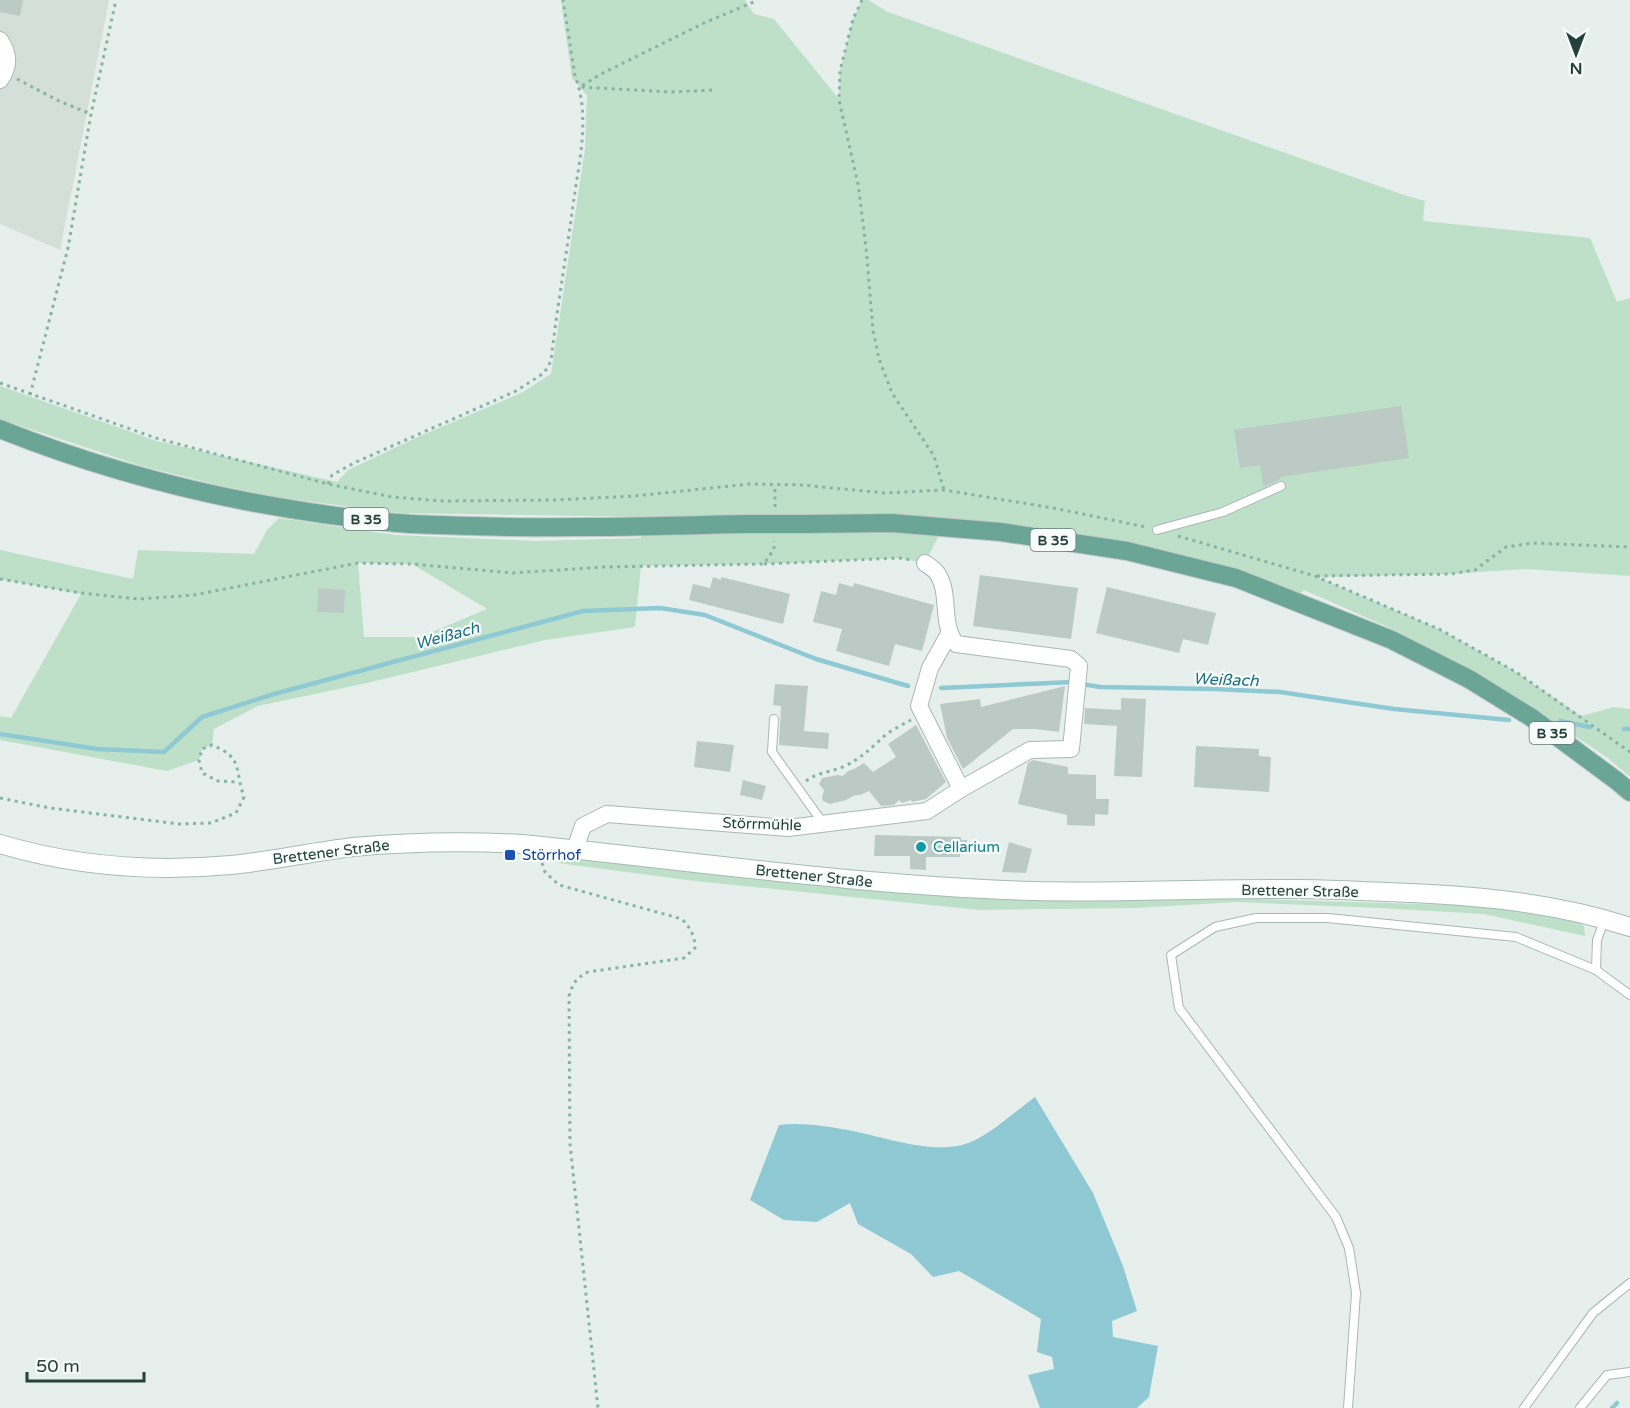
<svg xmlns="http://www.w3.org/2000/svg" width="1630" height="1408" font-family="'Varela Round',sans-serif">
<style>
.built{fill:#d4dfda}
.green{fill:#bfe0c8;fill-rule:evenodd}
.water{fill:#8ec9d4}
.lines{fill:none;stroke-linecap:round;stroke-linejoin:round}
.stream{stroke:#8ec9d4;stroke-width:4.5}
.building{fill:#bbcac4}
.lane-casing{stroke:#a8b8b2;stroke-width:10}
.street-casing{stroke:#a8b8b2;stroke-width:18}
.secondary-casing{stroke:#a4bbb3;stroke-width:20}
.primary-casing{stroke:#c2cac8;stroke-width:20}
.path{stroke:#86b3a5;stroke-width:3;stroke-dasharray:3 4.5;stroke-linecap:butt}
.lane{stroke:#fff;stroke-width:8}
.street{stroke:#fff;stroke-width:16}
.secondary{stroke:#fff;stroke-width:18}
.primary{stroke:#6aa596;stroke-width:18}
.primary-bridge-casing{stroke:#c2cac8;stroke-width:20;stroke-linecap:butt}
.primary-bridge{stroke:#6aa596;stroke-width:18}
.culture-dot{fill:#0f9aa8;stroke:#f7fbf9;stroke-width:2}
.transit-dot{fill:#1a4fb4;stroke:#f7fbf9;stroke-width:2}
.labels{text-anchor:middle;stroke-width:4.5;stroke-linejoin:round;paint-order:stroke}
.shield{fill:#f7fbf9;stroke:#637a73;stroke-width:1.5}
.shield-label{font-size:14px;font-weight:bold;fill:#24423a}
.street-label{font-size:15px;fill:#24423a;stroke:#f7fbf9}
.culture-label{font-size:15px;fill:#0d838f;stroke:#f7fbf9;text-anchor:start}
.transit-label{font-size:15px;fill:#164399;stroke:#f7fbf9;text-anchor:start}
.water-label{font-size:16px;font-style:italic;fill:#1c6f80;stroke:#f7fbf9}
</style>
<rect width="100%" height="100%" fill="#e6efeb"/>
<path class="built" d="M0,0h109l-49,250 -60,-26z"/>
<g class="green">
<path d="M561,0h184l9,14 20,5 65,80 1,-28 13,-52 9,-19h6l20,12 519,184 18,5 -2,20 167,17 27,64 13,-4v278l-105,-7 -75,5 -133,3 122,52 77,43 65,44 33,-9 16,2v68l-22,-19 -112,-74 -97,-52 -95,-42 -10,10 -167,-49 -231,-26 42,12 -13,26 -26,-5 -135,6 -123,2 -6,61 -90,13 -178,43 -109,23 -44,23 -2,16 -10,4 -3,11 -32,11 -167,-31v-24l11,2 70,-124 -81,-15v-29l133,29 5,-29 116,4 13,-24 12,-12 117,17 140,6 105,-3 -3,-21 -238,-4 -119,-15 -59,-12 -80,-20 -142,-47v-33l157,55 180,41 11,-12 70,-33 103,-44 30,-19 34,-225 2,-54 -15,-17zM358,563l54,1 75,45 -67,28h-56z"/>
<path d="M558,856l232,26 142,13 119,5 168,-2 237,7 94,8 27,8 7,5 1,10 -101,-22 -105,-6 -142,-6 -102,6 -156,2 -284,-29 -137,-18 -4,-6z"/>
</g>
<path class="water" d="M1035,1097l58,96 30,73 14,45 -25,10 1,16 45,9 -9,51 -12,11h-97l-12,-33 26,-6 -2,-12 -15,-5 4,-33 -82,-48 -26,6 -22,-23 -53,-30 -8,-21 -33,19 -33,-2 -34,-20 29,-75c22,-3 46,1 69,5 39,7 94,30 131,8 20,-11 38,-28 56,-41z"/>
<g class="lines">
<g class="stream">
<path d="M1082,684l18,3 115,2 65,3 114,17 115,11"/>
<path d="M941,688l132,-6"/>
<path d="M1560,721l30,6"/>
<path d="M1624,729h6"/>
<path d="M0,734l97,15 67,3 38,-35 72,-23 309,-83 77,-3 45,7 111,44 92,27"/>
<path d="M1612,1408l5,-5"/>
</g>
</g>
<g class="building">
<path d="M0,0h23l-3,16 -20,-4z"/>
<path d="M1401,406l8,52 -129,19 -1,3 -14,6 -2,-2 -3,-19 -20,3 -6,-38z"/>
<path d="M980,575l98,13 -7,51 -98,-13z"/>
<path d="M713,577l8,3v-3l69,17 -7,30 -94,-24 4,-16 17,4z"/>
<path d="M839,583l14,4 1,-4 80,22 -12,46 -27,-7 -6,22 -53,-15 6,-22 -29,-7 8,-31 15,4z"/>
<path d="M1107,587l109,26 -8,32 -25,-6 -4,14 -83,-20z"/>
<path d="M318,588l27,2 -1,23 -27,-1z"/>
<path d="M775,684l33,2 -4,45 25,2 -1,16 -49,-4 2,-39 -8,-1z"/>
<path d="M1065,686l-6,46 -24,-3h-22l-50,40 -16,-31 -7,-34 40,-5 1,8z"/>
<path d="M1121,698l25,1 -4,78 -28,-1 3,-50 -33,-2 1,-16 36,2z"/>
<path d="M916,725l30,57 -20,17 -14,3 -1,-2 -9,3 -3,-3 -5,5 -13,1 -12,-15 -9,4h-5l-9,5 -16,4 -7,-3 -1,-3 2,-8 -5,-6 3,-6 16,-3 5,1 5,-5 6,-2 10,-6 9,9 23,-15 -8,-13z"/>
<path d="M697,741l37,4 -4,27 -36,-5z"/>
<path d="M1196,746l63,3v7l12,1 -2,35 -75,-5z"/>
<path d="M1033,760l35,7v7l28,1v24h13l-1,16 -13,-1v12l-28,-1v-10l-49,-11 10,-41z"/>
<path d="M743,780l23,6 -4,14 -22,-5z"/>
<path d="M875,835l86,2v3h6v14h-7v3h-34v13l-16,-1v-13h-36z"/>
<path d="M1009,842l23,7 -6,24 -24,-1z"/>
</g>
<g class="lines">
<g class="lane-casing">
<g id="lane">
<path d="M1157,530l66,-18 58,-26"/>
<path d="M774,719l-2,33 51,71"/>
<path d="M1596,970l1,-30 8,-22"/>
<path d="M1348,1408l8,-115 -7,-45 -13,-31 -157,-209 -8,-53 44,-28 41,-9h72l188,19 80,33 34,25"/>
<path d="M1524,1408l69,-95 37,-30"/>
<path d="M1580,1408l27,-33 23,-3"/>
</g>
</g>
<g class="street-casing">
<g id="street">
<path d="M0,40c9,13 10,27 0,40"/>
<path d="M949,634l-19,34 -11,38 42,83"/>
<path d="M575,849l8,-23 24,-12 181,14 139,-17 34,-22 69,-39 41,-1 8,-83 -8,-7 -115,-15c-16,-21 -5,-51 -19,-71 -3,-4 -8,-7 -12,-10"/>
</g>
</g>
<g class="secondary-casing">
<path id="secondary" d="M0,844c74,22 154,28 231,21 40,-4 81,-13 122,-18 56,-5 112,-6 169,-3 170,17 340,42 512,47 88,2 176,-3 264,-2 29,0 59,2 89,3 82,3 164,9 243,35"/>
</g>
<g class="primary-casing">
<g id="primary">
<path d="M0,429c127,51 262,81 397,94 24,2 49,2 73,3 91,3 182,0 273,-2"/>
<path d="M804,524l88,-1 109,9 126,19 109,27 156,62 77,39 63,39 85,63 13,11"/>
</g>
</g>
<g class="path">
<path d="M862,0l-9,19 -13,52 -1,29 19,84 8,63 7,83 6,29 13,34 42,63 10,34"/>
<path d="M17,79l42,22 32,13"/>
<path d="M712,90l-40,2 -92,-5 21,-13 103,-51 52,-22"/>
<path d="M0,383l156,55 172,46 64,13 51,4 111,-1 80,-4 116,-12 52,1 83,8 59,-3 109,18 93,19"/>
<path d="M30,395l38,-147 23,-134 25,-114"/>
<path d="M328,484l4,-9 24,-13 160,-71 28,-18 7,-12c6,-54 16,-109 23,-163 6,-40 16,-84 1,-122l-12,-76"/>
<path d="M775,507v-22"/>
<path d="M1178,536l137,40 124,53 77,43 114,80"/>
<path d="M764,564l135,-6 13,2"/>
<path d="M1317,576l133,-2 25,-4 31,-23 27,-4 97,4"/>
<path d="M0,579l81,14 58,6 55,-4 164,-32 54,1 101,9 91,-6 160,-3 10,-15v-8"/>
<path d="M806,781c12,-9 26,-9 39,-15 14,-7 23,-15 34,-25 8,-9 21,-15 32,-21"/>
<path d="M0,798l50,10 129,16 32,-1 25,-10 8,-16c-10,-28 0,-39 -32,-52l-10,4 -3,11 3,13 16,8 20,1"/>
<path d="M542,863l3,9 14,13 123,34c8,9 13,16 13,29l-11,10 -96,14c-12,6 -15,11 -19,24l1,148 28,264"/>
</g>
<use href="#lane" class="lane"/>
<use href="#street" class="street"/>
<use href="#secondary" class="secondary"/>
<use href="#primary" class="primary"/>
<g class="primary-bridge-casing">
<path id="primary-bridge" d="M743,524h61"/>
</g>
<use href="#primary-bridge" class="primary-bridge"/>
</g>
<circle class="culture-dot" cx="921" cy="847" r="6"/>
<rect class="transit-dot" x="504" y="849" width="12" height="12" rx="3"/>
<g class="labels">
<g class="shield">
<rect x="343.5" y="508" width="45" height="22" rx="4.5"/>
<rect x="1030.5" y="529" width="45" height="22" rx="4.5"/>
<rect x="1529.5" y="722" width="45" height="22" rx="4.5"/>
</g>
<g class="shield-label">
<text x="366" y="524">B 35</text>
<text x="1053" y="545">B 35</text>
<text x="1552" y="738">B 35</text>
</g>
<g class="street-label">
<text transform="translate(762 824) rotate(2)" y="5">Störrmühle</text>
<text transform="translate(331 852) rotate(-7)" y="5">Brettener Straße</text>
<text transform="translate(814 876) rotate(6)" y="5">Brettener Straße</text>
<text transform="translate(1300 891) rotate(1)" y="5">Brettener Straße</text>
</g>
<g class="culture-label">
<text x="933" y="852">Cellarium</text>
</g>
<g class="transit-label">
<text x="522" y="860">Störrhof</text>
</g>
<g class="water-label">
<text transform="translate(447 635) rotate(-15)" y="6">Weißach</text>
<text transform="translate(1226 679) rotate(2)" y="6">Weißach</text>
</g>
</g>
<g transform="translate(1576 54) rotate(180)" stroke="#f7fbf9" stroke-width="4.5" paint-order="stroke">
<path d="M0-4.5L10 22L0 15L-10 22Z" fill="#24423a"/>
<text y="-9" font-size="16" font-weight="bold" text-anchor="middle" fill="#24423a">N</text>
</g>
<path d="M27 1372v9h117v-9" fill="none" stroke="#24423a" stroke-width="3"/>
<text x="36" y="1372" font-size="18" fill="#24423a" stroke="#f7fbf9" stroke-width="4.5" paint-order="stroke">50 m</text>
</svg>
